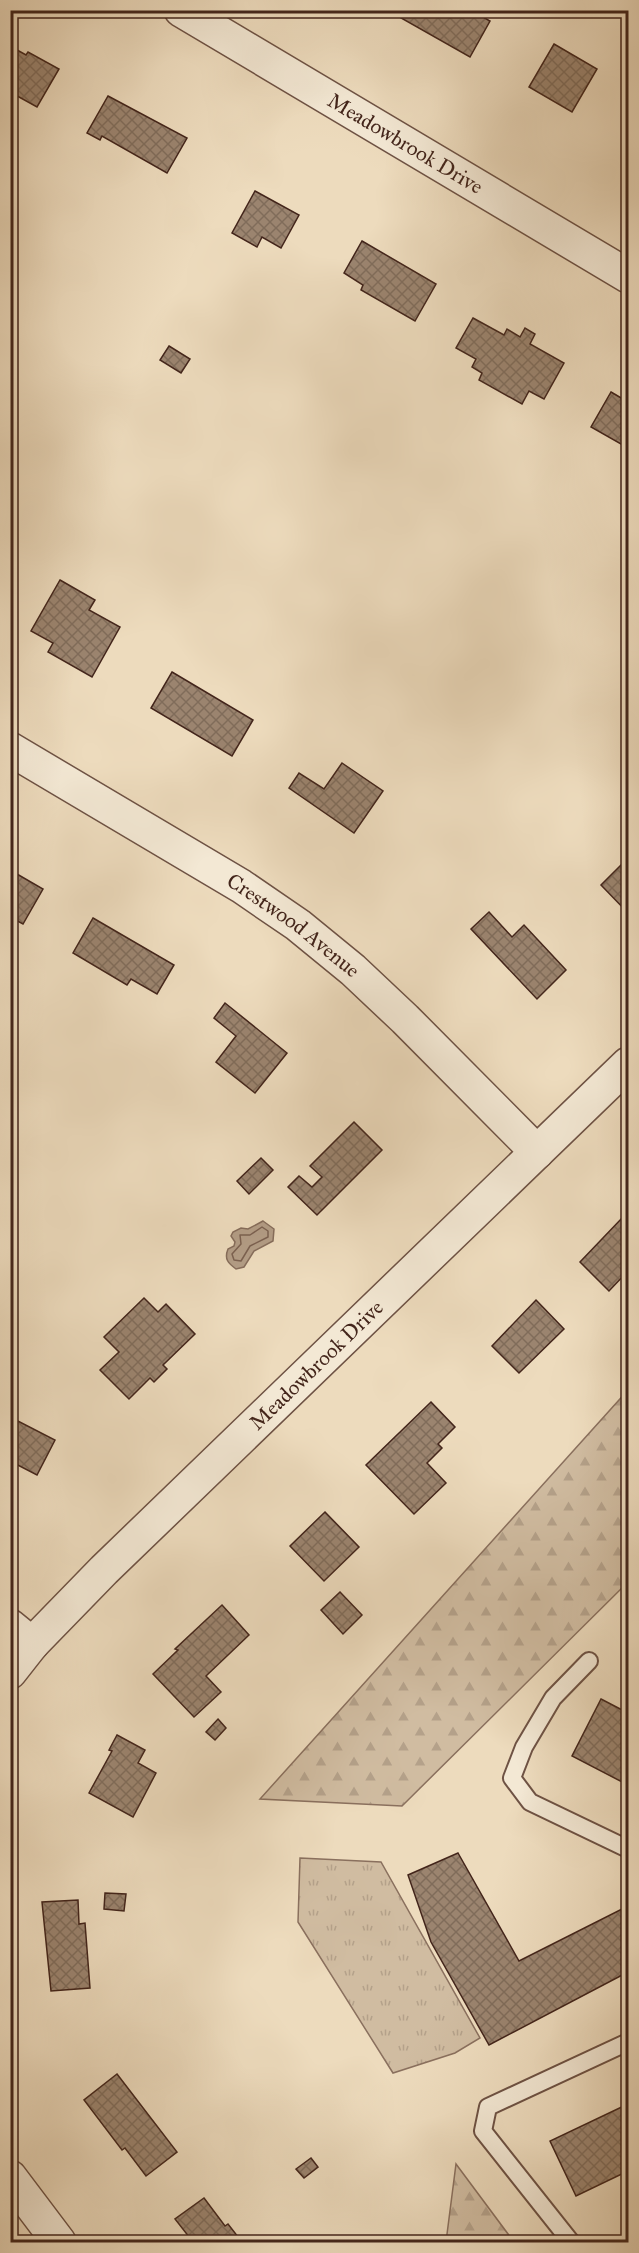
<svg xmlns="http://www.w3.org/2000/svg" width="639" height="2253" font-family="'IM FELL Great Primer',serif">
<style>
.grass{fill:url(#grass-tufts);stroke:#8a705e;stroke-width:1.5}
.forest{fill:url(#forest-firs);stroke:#8a705e;stroke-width:1.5}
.water{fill:#b39d86;stroke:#866d5b;stroke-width:1.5}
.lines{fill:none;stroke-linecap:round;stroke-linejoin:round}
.shore{stroke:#7b6150;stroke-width:1.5}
.building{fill:url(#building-cross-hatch);stroke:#43251b;stroke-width:1.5}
.lane-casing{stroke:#6e5244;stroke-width:20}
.street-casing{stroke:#6e5244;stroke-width:36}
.lane{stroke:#f3e8d4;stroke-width:16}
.street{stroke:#f3e8d4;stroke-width:33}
.labels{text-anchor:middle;stroke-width:4.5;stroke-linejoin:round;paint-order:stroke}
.street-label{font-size:21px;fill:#43251b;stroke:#f3e8d4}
</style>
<defs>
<pattern id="grass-tufts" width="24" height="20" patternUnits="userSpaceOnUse" patternTransform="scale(1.5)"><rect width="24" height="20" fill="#d0bca1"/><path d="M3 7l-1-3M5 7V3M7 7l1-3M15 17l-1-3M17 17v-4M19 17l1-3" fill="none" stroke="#b4a18a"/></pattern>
<pattern id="forest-firs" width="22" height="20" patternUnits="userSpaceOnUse" patternTransform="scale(1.5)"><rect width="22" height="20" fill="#d0bca1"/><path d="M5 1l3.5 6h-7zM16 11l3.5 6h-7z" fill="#b4a18a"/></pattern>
<pattern id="building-cross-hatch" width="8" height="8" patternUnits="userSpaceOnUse" patternTransform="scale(1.5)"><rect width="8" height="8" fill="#9b846f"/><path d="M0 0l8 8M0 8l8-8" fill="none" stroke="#806c5a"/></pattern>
</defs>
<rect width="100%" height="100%" fill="#eddbbd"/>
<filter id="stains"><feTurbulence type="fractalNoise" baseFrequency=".00333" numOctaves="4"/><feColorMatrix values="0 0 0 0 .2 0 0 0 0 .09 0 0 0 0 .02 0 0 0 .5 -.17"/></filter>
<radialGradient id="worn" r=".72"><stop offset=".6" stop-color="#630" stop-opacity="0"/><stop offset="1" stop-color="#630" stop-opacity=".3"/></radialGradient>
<path class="grass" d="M300,1858l81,4 99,176 -25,15 -62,20 -95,-151z"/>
<g class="forest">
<path d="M628,1390v192l-226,224 -142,-7z"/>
<path d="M456,2164l58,78h-68z"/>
</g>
<path class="water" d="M263,1221l11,8 -1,12 -19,10 -10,16 -8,2c-8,-6 -12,-10 -8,-20l6,-3 1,-4 -4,-6 2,-4 8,-4 7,1z"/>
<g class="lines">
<path class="shore" d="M262,1227l6,4v6l-18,9 -9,15 -7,-1 -2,-6 9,-10 -1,-9h10z"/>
</g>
<g class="building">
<path d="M396,10h75l19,11 -20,36 -76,-43z"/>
<path d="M554,44l43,25 -25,43 -43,-25z"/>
<path d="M10,46l16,9 2,-3 31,17 -22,38 -27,-15z"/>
<path d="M108,96l79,42 -20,35 -65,-37 -2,4 -13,-7z"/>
<path d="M255,191l44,24 -18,33 -19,-11 -5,10 -25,-14z"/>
<path d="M362,241l74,43 -21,37 -54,-31 2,-5 -19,-12z"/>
<path d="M473,318l31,17 3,-6 13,8 5,-9 10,6 -5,10 34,19 -20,36 -15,-8 -7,13 -43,-24 3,-7 -10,-6 4,-8 -20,-11z"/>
<path d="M169,346l21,13 -9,14 -21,-13z"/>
<path d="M611,392l17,10v46l-37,-21z"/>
<path d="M60,580l35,20 -6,10 31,17 -28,50 -44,-25 5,-9 -22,-12z"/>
<path d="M172,672l81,48 -21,36 -81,-48z"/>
<path d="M342,763l41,28 -29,42 -65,-45 10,-15 25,16z"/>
<path d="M628,858v55l-27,-28z"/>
<path d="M10,870l33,19 -20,35 -13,-7z"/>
<path d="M489,912l23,25 12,-12 42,45 -29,29 -66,-70z"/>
<path d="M93,918l81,47 -17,29 -26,-15 -4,6 -54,-32z"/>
<path d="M225,1003l62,50 -32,40 -39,-31 20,-26 -22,-18z"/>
<path d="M354,1122l28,28 -65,65 -29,-28 11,-11 13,11 10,-10 -12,-11z"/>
<path d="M261,1158l12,12 -24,24 -12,-13z"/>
<path d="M623,1217l5,4v50l-19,20 -29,-29z"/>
<path d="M144,1298l14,14 8,-8 29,30 -32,31 4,4 -13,13 -4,-4 -21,21 -29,-29 19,-18 -15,-15z"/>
<path d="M536,1300l28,29 -45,44 -27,-27z"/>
<path d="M431,1402l24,25 -17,17 4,4 -15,15 19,20 -32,31 -48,-49z"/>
<path d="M10,1417l45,23 -18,35 -27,-14z"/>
<path d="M325,1512l34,35 -35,34 -34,-35z"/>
<path d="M340,1592l22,23 -19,19 -22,-24z"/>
<path d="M222,1605l27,30 -43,41 15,16 -27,25 -41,-43 25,-24 -3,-1z"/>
<path d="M601,1699l27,14v72l-56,-29z"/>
<path d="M218,1719l8,9 -11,12 -9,-8z"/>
<path d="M117,1735l28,15 -7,13 18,10 -23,44 -44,-24 23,-42 -3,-1z"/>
<path d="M458,1853l61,108 109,-55v66l-139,73 -58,-103 -23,-67z"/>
<path d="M105,1893l21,1 -2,17 -20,-2z"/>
<path d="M78,1900l1,24 6,-1 5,65 -39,3 -9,-89z"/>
<path d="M117,2074l60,78 -31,24 -21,-28 -3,2 -38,-50z"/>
<path d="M628,2104v67l-52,25 -26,-55z"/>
<path d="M311,2158l7,9 -14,11 -8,-9z"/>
<path d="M204,2198l21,28 3,-2 14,18h-49l-18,-23z"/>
</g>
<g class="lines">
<g class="lane-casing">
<g id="lane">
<path d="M589,1661l-36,37 -29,49 -12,31 18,24 98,47"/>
<path d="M571,2242l-88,-111 5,-24 140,-65"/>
</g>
</g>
<g class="street-casing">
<g id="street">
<path id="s1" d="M181,10l447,266"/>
<path id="s2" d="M10,749l231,137 57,39 55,45 52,49 132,133"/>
<path d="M10,1626l22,18"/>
<path id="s3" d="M10,1672l22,-28 72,-74 524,-506"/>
<path d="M10,2177l49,65"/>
</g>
</g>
<use href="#lane" class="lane"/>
<use href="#street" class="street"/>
</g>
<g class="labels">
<g class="street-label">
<text dy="7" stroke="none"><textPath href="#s1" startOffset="261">Meadowbrook Drive</textPath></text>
<text dy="7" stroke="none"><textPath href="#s2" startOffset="334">Crestwood Avenue</textPath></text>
<text dy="7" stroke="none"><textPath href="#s3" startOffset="434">Meadowbrook Drive</textPath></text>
</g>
</g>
<rect width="639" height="2253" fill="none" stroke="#eddbbd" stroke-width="36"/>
<rect x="12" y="12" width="615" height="2229" fill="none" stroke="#43251b" stroke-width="3"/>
<rect x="18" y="18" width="603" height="2217" fill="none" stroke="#43251b" stroke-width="1.5"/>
<rect width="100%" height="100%" filter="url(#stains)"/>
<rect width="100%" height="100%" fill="url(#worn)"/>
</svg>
